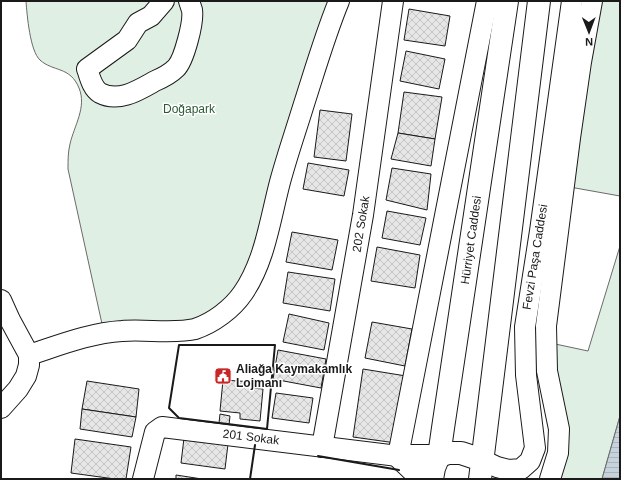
<svg xmlns="http://www.w3.org/2000/svg" width="621" height="480" font-family="Helvetica,sans-serif">
<style>
.park{fill:#e0efe3;stroke:#6a6a6a}
.water{fill:url(#water-rules);stroke:#6a6a6a}
.building{fill:url(#building-cross-hatch);stroke:#1a1a1a}
.lines{fill:none;stroke-linecap:round;stroke-linejoin:round}
.minor-casing{stroke:#1a1a1a;stroke-width:22}
.highway-casing{stroke:#1a1a1a;stroke-width:24}
.minor{stroke:#fff;stroke-width:20}
.highway{stroke:#fff;stroke-width:22}
.wall{stroke:#1a1a1a;stroke-width:2}
.labels{text-anchor:middle;stroke-width:3;stroke-linejoin:round;paint-order:stroke}
.park-label{font-size:12px;fill:#2b5a34;stroke:#fff}
.street-label{font-size:12px;fill:#1a1a1a;stroke:#fff}
.poi-label{font-size:12px;font-weight:bold;fill:#1a1a1a;stroke:#fff;text-anchor:start}
</style>
<defs>
<pattern id="water-rules" width="6" height="5" patternUnits="userSpaceOnUse"><rect width="6" height="5" fill="#c6d2dc"/><path d="M0 2.5h6" fill="none" stroke="#aab4bc"/></pattern>
<pattern id="building-cross-hatch" width="8" height="8" patternUnits="userSpaceOnUse"><rect width="8" height="8" fill="#e6e6e6"/><path d="M0 0l8 8M0 8l8-8" fill="none" stroke="#c5c5c5"/></pattern>
</defs>
<rect width="100%" height="100%" fill="#fff"/>
<g class="park">
<path d="M26,1h313l-78,256 -47,63 -110,13 -36,-164c0,-9 0,-17 2,-25 4,-18 17,-37 9,-56 -9,-22 -26,-16 -39,-28 -10,-9 -13,-45 -14,-59z"/>
<path d="M592,1h28v195l-56,-10z"/>
<path d="M620,246v170l-18,63h-52l8,-26 -12,-111 42,9z"/>
</g>
<path class="water" d="M620,416v63h-18z"/>
<g class="building">
<path d="M409,9l41,7 -5,30 -41,-6z"/>
<path d="M406,51l39,8 -6,30 -39,-8z"/>
<path d="M404,92l38,5 -7,42 -37,-6z"/>
<path d="M320,110l32,4 -6,47 -32,-4z"/>
<path d="M398,133l37,6 -4,27 -40,-7z"/>
<path d="M308,163l41,7 -5,26 -41,-7z"/>
<path d="M392,168l39,6 -4,36 -41,-10z"/>
<path d="M387,211l39,7 -6,27 -38,-7z"/>
<path d="M292,232l46,8 -6,30 -46,-8z"/>
<path d="M377,247l43,8 -5,33 -44,-7z"/>
<path d="M288,272l47,7 -5,32 -47,-8z"/>
<path d="M289,314l40,9 -5,27 -41,-8z"/>
<path d="M372,322l40,7 -7,37 -40,-8z"/>
<path d="M278,350l48,9 -5,29 -48,-9z"/>
<path d="M363,369l43,7 -10,67 -43,-6z"/>
<path d="M223,380l30,2 -1,6 11,1 -3,32 -20,-2v-6l-20,-2z"/>
<path d="M87,381l52,8 -3,28 -54,-8z"/>
<path d="M276,393l37,5 -4,25 -37,-5z"/>
<path d="M82,409l54,8 -4,20 -52,-8z"/>
<path d="M220,414l10,2 -1,9 -10,-2z"/>
<path d="M184,438l44,6 -3,25 -44,-6z"/>
<path d="M75,439l56,8 -5,32h-11l-44,-6z"/>
<path d="M176,475l26,4h-26z"/>
</g>
<g class="lines">
<g class="minor-casing">
<g id="minor">
<path d="M164,1l-13,15 -13,7 -11,17 -40,29c3,8 5,19 13,24 19,10 39,-3 55,-12 7,-3 15,-7 21,-13 8,-8 18,-46 16,-58 -1,-3 -2,-6 -3,-9"/>
<path d="M1,300l9,20 19,35v10l-3,11 -8,13 -17,19"/>
<path d="M29,355c31,-10 61,-22 93,-24 22,-2 53,3 73,-2 18,-6 37,-20 48,-36 22,-32 27,-73 37,-111 7,-26 16,-52 24,-78 11,-34 21,-69 35,-103"/>
<path d="M322,447l41,-232 30,-214"/>
<path d="M482,460l15,7 12,3 12,-1 9,-8 5,-13 -9,-73 -1,-48 15,-96 32,-230"/>
<path d="M143,479l12,-47 7,-5 236,29 89,-455"/>
<path d="M550,479l8,-26 1,-24 -12,-58 -1,-45 24,-188 11,-76 11,-61"/>
</g>
</g>
<g class="highway-casing">
<g id="highway">
<path d="M422,479l-24,-23h41l9,-3h13l21,7"/>
<path d="M432,479l2,-11 5,-12 4,-28 64,-427"/>
<path d="M480,479l59,-478"/>
</g>
</g>
<use href="#minor" class="minor"/>
<use href="#highway" class="highway"/>
<g class="wall">
<path d="M179,345h96l-8,84 -88,-11 -10,-10z"/>
<path d="M318,456l81,14"/>
<path d="M250,479l5,-34"/>
</g>
</g>
<defs>
<g id="civic-square" transform="scale(0.9)"><rect x="-9" y="-9" width="18" height="18" rx="4" fill="#c62828" stroke="#fff"/><path d="M-.6-6.5H3V-4.5H.6V-3L4-1V1h2V6H-6V1h2V-1L-.6-3ZM-1.2 2.5V6h2.4V2.5Z" fill="#fff"/></g>
</defs>
<g fill-rule="evenodd">
<use href="#civic-square" x="223" y="376"/>
</g>
<g class="labels">
<g class="park-label">
<text x="189" y="113">Doğapark</text>
</g>
<g class="street-label">
<text transform="translate(361 224) rotate(-81)" y="4">202 Sokak</text>
<text transform="translate(471 240) rotate(-82)" y="4">Hürriyet Caddesi</text>
<text transform="translate(535 257) rotate(-81)" y="4">Fevzi Paşa Caddesi</text>
<text transform="translate(251 437) rotate(7)" y="4">201 Sokak</text>
</g>
<g class="poi-label">
<text x="236" y="373">Aliağa Kaymakamlık<tspan x="236" dy="14">Lojmanı</tspan></text>
</g>
</g>
<rect width="621" height="480" fill="none" stroke="#1a1a1a" stroke-width="4"/>
<g transform="translate(589 32) rotate(179)" stroke="#ffffff" stroke-width="3" paint-order="stroke">
<path d="M0-3L7 15L0 10L-7 15Z" fill="#1a1a1a"/>
<text y="-6" font-size="11" font-weight="bold" text-anchor="middle" fill="#1a1a1a">N</text>
</g>
</svg>
